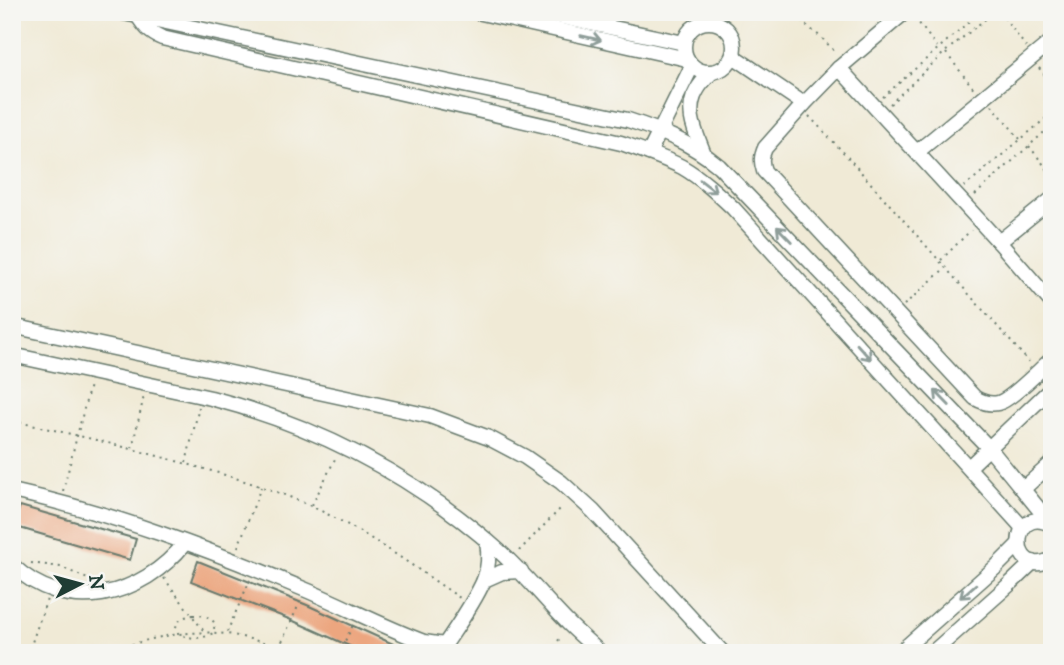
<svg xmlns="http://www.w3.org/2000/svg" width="1064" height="665" font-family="'IM FELL DW Pica',serif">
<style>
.building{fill:#eca67f}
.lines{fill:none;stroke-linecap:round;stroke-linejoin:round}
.minor-casing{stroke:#687a6d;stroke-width:17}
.path{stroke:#687a6d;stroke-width:2;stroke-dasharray:2 5;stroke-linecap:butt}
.minor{stroke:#fff;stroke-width:14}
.oneway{stroke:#8f9e9a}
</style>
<rect width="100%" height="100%" fill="#f6f6f2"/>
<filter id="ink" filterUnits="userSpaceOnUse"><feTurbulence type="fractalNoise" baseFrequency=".0143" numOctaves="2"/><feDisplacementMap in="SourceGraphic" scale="14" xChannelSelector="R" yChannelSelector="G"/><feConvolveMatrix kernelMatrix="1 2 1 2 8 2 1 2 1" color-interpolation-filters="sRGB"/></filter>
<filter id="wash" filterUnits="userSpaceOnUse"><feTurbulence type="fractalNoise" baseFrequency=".00686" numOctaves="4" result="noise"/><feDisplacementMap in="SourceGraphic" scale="28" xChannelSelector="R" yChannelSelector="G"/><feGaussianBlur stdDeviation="1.57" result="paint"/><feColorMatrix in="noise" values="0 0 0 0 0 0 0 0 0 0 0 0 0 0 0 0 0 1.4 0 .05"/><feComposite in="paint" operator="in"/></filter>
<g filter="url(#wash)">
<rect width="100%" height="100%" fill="#f0ead6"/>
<g id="blocks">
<g class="building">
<path d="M20,506l116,33 -6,21 -117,-34z"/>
<path d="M198,561l109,44 106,48h-48l-76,-34 -98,-38z"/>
</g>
</g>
</g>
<g filter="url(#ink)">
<use href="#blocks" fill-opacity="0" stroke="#687a6d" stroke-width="2"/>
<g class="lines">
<g class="minor-casing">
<g id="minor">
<path d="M119,12l509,108c34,11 63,23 91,46l244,255 26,27 62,76"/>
<path d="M477,12l210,47"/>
<path d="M538,12l146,31"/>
<path d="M905,12l-66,56 -35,36 -39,44c-4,9 -4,14 -1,23l211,227c7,4 14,7 23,5 13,-3 42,-34 54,-44"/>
<path d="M138,16c6,10 12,17 24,22l459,105c20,7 41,14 61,24 19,11 35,26 51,41l290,320"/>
<circle cx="709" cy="47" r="25"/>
<path d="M733,56l71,48"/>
<path d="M839,68l160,174 53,61"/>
<path d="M917,152l135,-111"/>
<path d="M649,153l43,-87"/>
<path d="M704,154c-8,-21 -20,-43 -7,-64 3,-6 9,-12 14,-17"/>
<path d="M999,242l53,-43"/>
<path d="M12,326l418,90 59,22 36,19 36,25 32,29 130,142"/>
<path d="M12,355l199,43c107,28 205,79 288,153 25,22 46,49 70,73 10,10 21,19 31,29"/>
<path d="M969,467l83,-79"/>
<path d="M1023,489l29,-26"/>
<path d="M12,491c101,22 199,59 294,99 40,17 78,37 118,52l20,3"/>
<path d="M1052,525c-43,-24 -44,57 0,34"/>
<path d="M12,565c54,52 130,32 173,-22"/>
<path d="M484,580l18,-8 19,-1"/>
<path d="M440,652c15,-23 33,-47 44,-72 5,-13 5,-27 3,-39"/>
<path d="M899,653l97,-86 22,-22"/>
<path d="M932,653l79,-70 22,-21"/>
</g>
</g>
<g class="path">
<path d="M790,12l32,26 14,15"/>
<path d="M1000,12l26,35"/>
<path d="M915,18l22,29"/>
<path d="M946,53l29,37"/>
<path d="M1039,68l13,16"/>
<path d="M883,97l97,-85"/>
<path d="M890,104l55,-52 49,-40"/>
<path d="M992,105l28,34"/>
<path d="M809,116l35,37 185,209"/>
<path d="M1029,146l23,29"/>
<path d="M964,187l88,-74"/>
<path d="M975,195l77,-70"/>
<path d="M941,260l30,-30"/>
<path d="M904,305l40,-36"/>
<path d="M13,421c61,13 121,28 181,45 46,13 93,27 135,49 46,23 88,54 131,83"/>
<path d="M132,448l12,-52"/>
<path d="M186,463l13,-56"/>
<path d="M63,491l27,-106"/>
<path d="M312,505l24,-48"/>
<path d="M238,547l23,-60"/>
<path d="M519,551l44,-45"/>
<path d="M31,563l30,4 31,14"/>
<path d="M164,578l39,52"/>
<path d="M193,615c9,0 18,1 22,9l-2,9c-11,7 -24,6 -35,0l-2,-6c2,-8 10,-11 17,-12z"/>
<path d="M227,632l23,-52"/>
<path d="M30,648l17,-49"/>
<path d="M279,648l21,-46"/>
<path d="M12,651l15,-4 15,6"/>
<path d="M105,653c46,-16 93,-28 141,-15 14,3 28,9 41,15"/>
<path d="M339,653l14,-28"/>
<path d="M551,653l10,-17"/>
</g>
<use href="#minor" class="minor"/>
</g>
<defs><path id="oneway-shaft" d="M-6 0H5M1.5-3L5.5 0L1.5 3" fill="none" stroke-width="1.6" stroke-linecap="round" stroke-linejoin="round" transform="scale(1.75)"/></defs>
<g class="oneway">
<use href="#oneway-shaft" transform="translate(591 38) rotate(13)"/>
<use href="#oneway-shaft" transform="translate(708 186) rotate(37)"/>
<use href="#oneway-shaft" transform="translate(784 234) rotate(-134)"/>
<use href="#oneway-shaft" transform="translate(864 352) rotate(48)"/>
<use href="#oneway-shaft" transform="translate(942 398) rotate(-134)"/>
<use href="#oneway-shaft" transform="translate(968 591) rotate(139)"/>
</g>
</g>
<rect width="1064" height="665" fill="none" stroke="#f6f6f2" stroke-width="42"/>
<g transform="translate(80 584) rotate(84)" stroke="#f6f6f2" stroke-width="5" paint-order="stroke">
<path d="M0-5L12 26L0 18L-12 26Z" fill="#1f3d34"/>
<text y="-10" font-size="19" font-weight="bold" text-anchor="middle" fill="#1f3d34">N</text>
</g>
</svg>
